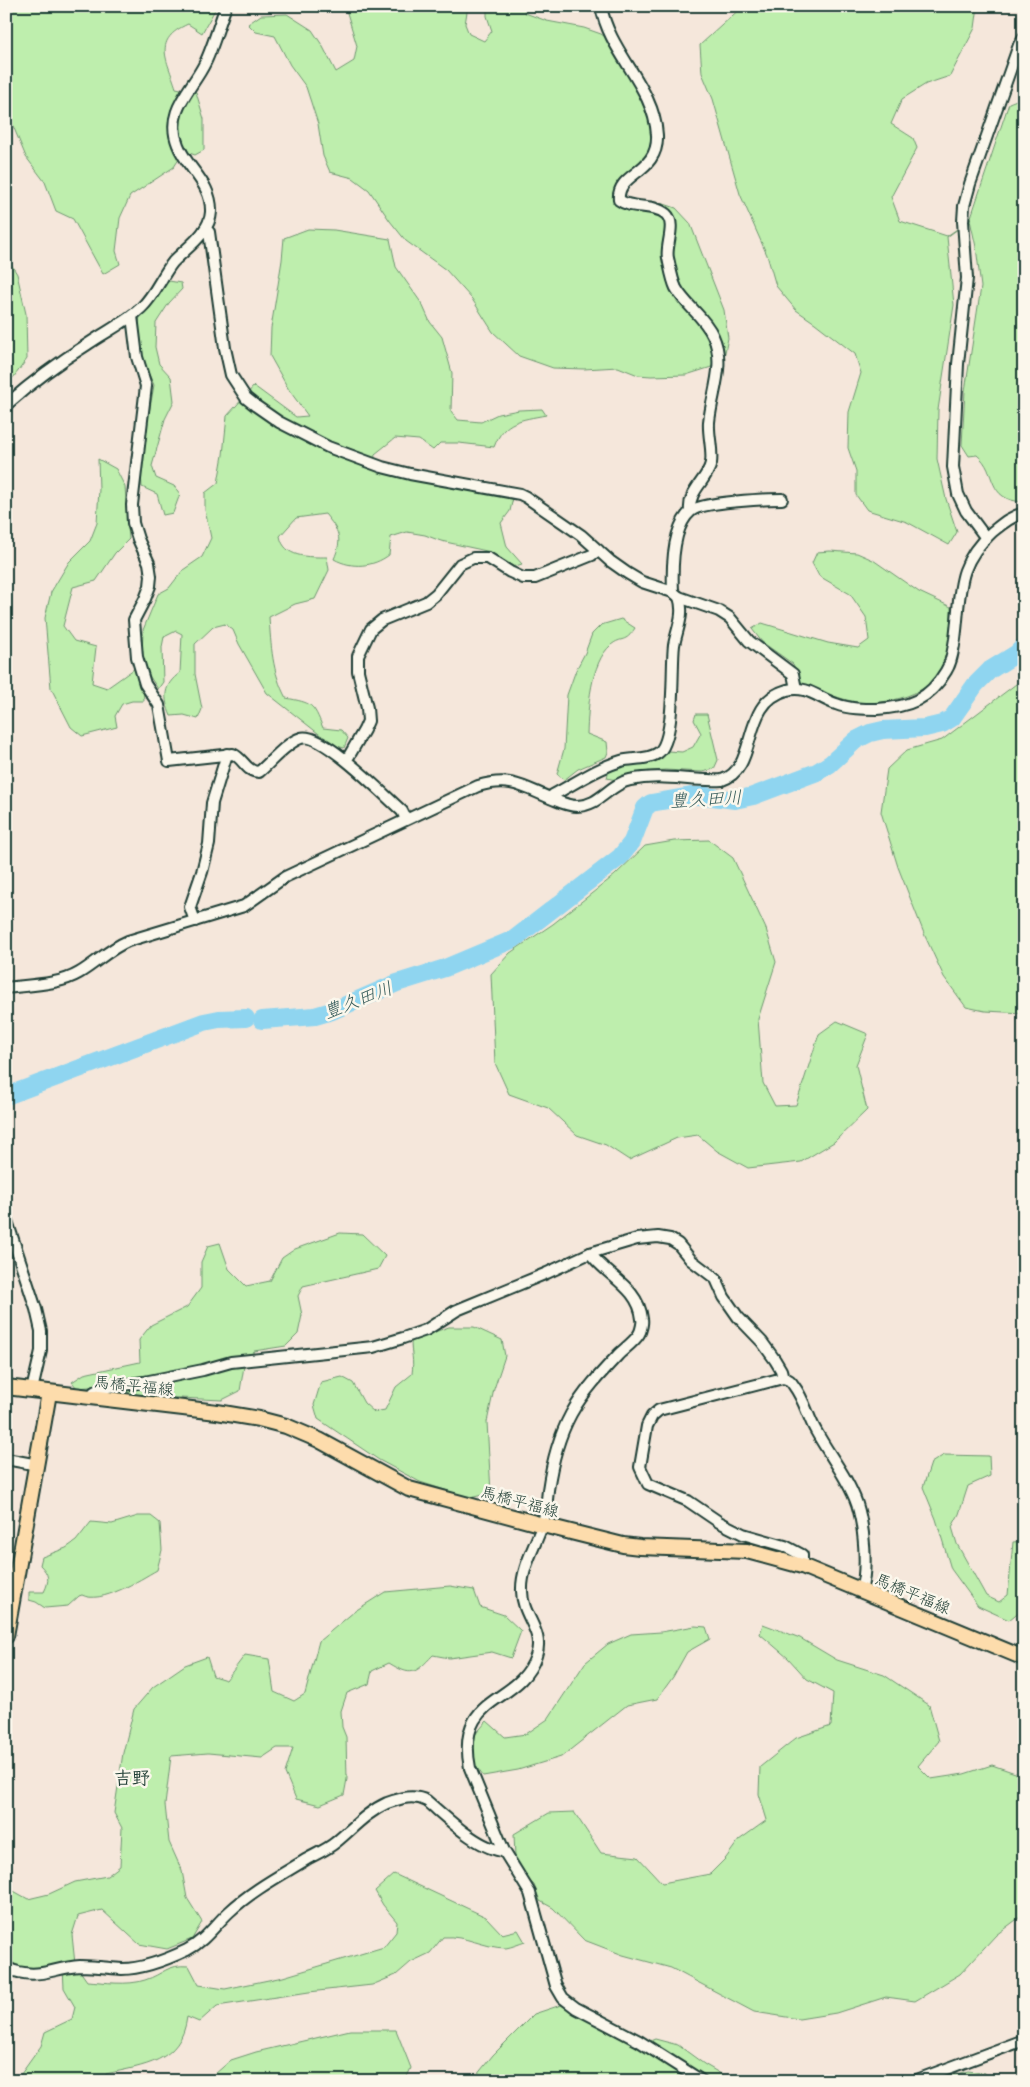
<svg xmlns="http://www.w3.org/2000/svg" width="1030" height="2087" font-family="Dekko,'Klee One',sans-serif">
<style>
.green{fill:#beeead;stroke:#6e9670}
.lines{fill:none;stroke-linecap:round;stroke-linejoin:round}
.river{stroke:#8fd5f0;stroke-width:18}
.minor-casing{stroke:#1f3d34;stroke-width:14}
.major-casing{stroke:#1f3d34;stroke-width:18}
.minor{stroke:#fbf7ec;stroke-width:10}
.major{stroke:#fddcac;stroke-width:14}
.labels{text-anchor:middle;stroke-width:5;stroke-linejoin:round;paint-order:stroke}
.street-label{font-size:16px;fill:#1f3d34;stroke:#fbf7ec}
.water-label{font-size:18px;font-style:italic;fill:#355b5a;stroke:#fbf7ec}
.neighbourhood-label{font-size:18px;font-weight:bold;fill:#1f3d34;stroke:#fbf7ec}
</style>
<rect width="100%" height="100%" fill="#f5e7db"/>
<filter id="ink" filterUnits="userSpaceOnUse"><feTurbulence type="fractalNoise" baseFrequency=".02" numOctaves="2"/><feDisplacementMap in="SourceGraphic" scale="10" xChannelSelector="R" yChannelSelector="G"/><feConvolveMatrix kernelMatrix="1 2 1 2 8 2 1 2 1" color-interpolation-filters="sRGB"/></filter>
<g filter="url(#ink)">
<g class="green">
<path d="M6,6h211l-15,27 -14,-9c-36,16 -21,35 -12,64l20,4 8,27v31l-9,5 -11,-4 -10,16 -44,29 -10,22 -4,33 4,13 -17,10 -30,-55 -17,-8 -11,-29 -19,-25 -20,-48z"/>
<path d="M345,6h123l-3,18 4,10 15,7 8,-10 -5,-15v-10h36l2,7 22,8 37,7 17,6 24,16 12,17 13,27 3,33 -2,19 -5,12 -29,30 10,19 24,-6 13,3 12,4 14,15 34,87 4,28 -4,19 -6,8 -32,10 -35,1 -13,-1 -20,-8 -34,2 -31,-1 -34,-12 -26,-24 -21,-33 -26,-29 -40,-29 -16,-20 -21,-31 -16,-12 -23,-6 -7,-16 -5,-32 -12,-37 -16,-22 -15,-29 -19,-4 -8,-8 13,-9 26,-1 25,16 10,15 14,27 18,-11 3,-15z"/>
<path d="M743,6h235l-3,22 -25,48 -24,8 -24,15 -11,25 22,14 4,10 -26,49 9,24 47,15 23,-16 39,-117 15,-6v405c-39,-2 -26,-30 -47,-47l-8,1 -7,-11 3,-54 16,-104 -5,-40 -6,-27 -23,17 7,68 -16,105 -1,49 9,40 11,33 -8,13 -42,-23 -40,-12 -11,-15v-24l-8,-23 1,-36 12,-39 -6,-19 -40,-31 -19,-13 -20,-24 -9,-31 -27,-61 -27,-95 -11,-26 -2,-28z"/>
<path d="M308,229l26,1 56,9 6,28 26,37 8,18 12,15 10,36 -1,38 7,9 23,2 17,-8 21,-4 23,-1 4,6c-25,5 -42,5 -52,32l-35,-4h-19l-7,7 -14,-10 -24,-2 -20,16 -1,14 31,11 49,6 59,13 -3,13 -9,12 6,24 15,17 -10,3 -21,-15 -50,-11 -16,-6 -18,-3 -16,5 -2,18c-16,12 -37,14 -55,4 9,-21 5,-28 -9,-45l-29,4 -16,18c4,22 28,21 47,21l2,13 -14,29 -20,5 -26,13c2,29 3,55 17,81 26,5 27,5 37,30l18,2 7,8 -4,10 -11,-3 -66,-52 -28,-49 -6,-14 -8,-6 -12,3 -18,17v30l7,35 -4,10 -14,-4 -13,1c-8,-18 -8,-31 9,-43l2,-39 -6,-3 -12,6 -2,10 1,35 -5,7 -8,-12 -8,-23 1,-24 15,-36 11,-6 14,-18 19,-13 9,-19 -6,-28v-17l13,-10 5,-28 4,-39 27,-30 42,31 12,-1 -19,-26 -19,-34 1,-28 11,-68 2,-22z"/>
<path d="M6,256l11,18 9,40 1,45 -14,19h-7z"/>
<path d="M169,281l12,2 1,6 -13,14 -13,20 -1,24 4,17 12,13 3,24 -9,18 -13,47 4,12 18,8 6,8 -7,19 -10,2 -6,-21 -15,-7 -1,-13 4,-38 9,-51 -11,-23 -5,-32 2,-14 14,-14z"/>
<path d="M98,459l18,10 9,18 4,52 -14,14 -19,28 -23,6 -10,39 11,15 22,6 -4,36 15,5 27,-19 9,17 1,15h-12l-10,3 -7,12 2,11 -35,9 -11,-9 -20,-39 -6,-70 6,-26 18,-30 21,-21 7,-18 2,-34z"/>
<path d="M830,551l27,2 16,7 46,32 32,15c0,22 1,44 -10,64 -15,26 -62,36 -90,30 -17,-4 -34,-11 -50,-19l-8,-18 -31,-22 -10,-13 10,-6 66,20 30,5 11,-8 -3,-23 -16,-23 -31,-18 -7,-13 5,-11z"/>
<path d="M621,619l14,9c-10,16 -13,8 -24,17 -21,18 -23,64 -24,89l20,8 1,10 -2,5 -28,12 -14,11 -7,-6 7,-25 3,-54 9,-25 9,-17 7,-19 9,-9z"/>
<path d="M1024,678v335l-39,-2 -19,-4 -22,-30 -19,-41 -27,-69 -17,-55 6,-43 20,-19 35,-10z"/>
<path d="M696,714h11l11,46 -4,9 -11,3 -38,-2 -24,2 -25,8 -9,-2 2,-8 21,-7 22,-3 16,-9 14,1 11,-5 8,-14 -7,-13z"/>
<path d="M709,840l24,18 33,71 10,33 -18,57 5,64 12,23 21,-1 23,-71 18,-13 31,13 -12,31 11,45 -33,32 -33,20 -53,6 -31,-17 -19,-16 -21,3 -48,22 -23,-15 -29,-10 -29,-27 -39,-14 -14,-31 -4,-89 19,-21 43,-29 62,-49 30,-29 29,-5z"/>
<path d="M340,1233l22,1 23,22 -7,13 -75,17 -5,10 4,19 -4,19 -12,12 -32,5 -10,15 -4,25 -18,9 -105,-5 -17,-9 -23,2 -5,-6 12,-8 56,-12 -1,-22 12,-15 36,-18 14,-19v-26l7,-16 12,-3 9,26 17,17 24,-5 12,-23 13,-9z"/>
<path d="M449,1327h25l28,13 3,16 -11,33 -7,33 4,71 -21,5 -50,-16 -41,-22 -61,-41 -4,-14 7,-23 21,-5 11,6 11,20 10,9 11,-2 11,-23 16,-13c2,-15 -1,-20 -1,-34z"/>
<path d="M944,1455l45,1 1,20 -22,10 -9,28 -7,13 5,17 29,52 13,6 9,-7 5,-53 10,-1 -2,69 -12,10 -31,-14 -27,-37 -15,-50 -13,-32 8,-24z"/>
<path d="M138,1516h13l9,7 2,27 -5,20c-18,10 -56,35 -75,25l-3,1 -11,10 -23,2 -9,-6 -7,-2v-8h15c6,-12 5,-18 -4,-27l2,-8 24,-9 10,-7 15,-19 21,2z"/>
<path d="M450,1586l24,4 6,17 24,8 17,16 -10,27 -19,-6 -43,6 -16,-3c-18,19 -21,22 -44,8l-17,8 -3,13 -22,9 -6,18 1,16 4,10 1,42 -3,16 -24,10 -24,-6 -11,-26 8,-25h-16l-15,10 -54,-5 -37,3 -6,49 4,37 13,29 5,27 15,24 -10,17 -25,10 -28,-5 -37,-34 -24,6 -6,19 3,29 12,17c18,1 40,5 58,-1 19,-6 22,-16 44,-14l10,19 26,4 58,-12 101,-30 12,-15 1,-10 -14,-17 -8,-14 19,-17 92,43 16,17 16,-4 7,12c-6,2 -13,5 -19,6 -22,0 -41,-13 -63,-11l-13,16 -19,9 -15,13 -24,10 -63,7 -92,14 -18,16 -12,-5c-6,46 -43,48 -81,57v7h-90l25,-35 4,-14 27,-13 3,-12 -11,-19 -1,-21 -39,1 -18,-8v-84l4,13 18,10 21,-5 26,-12 32,-6 13,-10 2,-38 -8,-15 9,-60 11,-44 19,-22 32,-22 22,-8 6,19 13,4 19,-25 24,4 5,33 20,9 11,-7 14,-53 36,-30 30,-19z"/>
<path d="M763,1624l37,14 37,22 47,15 45,30 10,36 -21,25 13,13 33,-5 28,-9 32,11v138l-28,21 -36,39 -45,27 -29,-4 -50,16 -37,6 -45,-7 -83,-44 -48,-13 -39,-15 -31,-32 -13,-7 -6,-16 -10,-10 -9,-18 -1,-23 35,-21 25,-1 27,41 37,4 24,26 48,-9 16,-16 13,-18 28,-20 -8,-26 1,-27 36,-29 35,-12 2,-33 -26,-14 -19,-21 -28,-24z"/>
<path d="M695,1626l11,1 4,12 -23,13 -14,25 -16,22 -30,6 -66,52 -43,13 -35,6 -11,-15v-23l15,-17 18,16 21,-3 22,-15 37,-56 23,-19 23,-10 30,-2z"/>
<path d="M561,2005l79,40 15,-6 23,6 26,19 29,17h-261l21,-26 41,-41z"/>
<path d="M350,2030h46l15,38 -6,13h-198l24,-21 25,-8z"/>
<path d="M968,2071l16,2 5,8h-60z"/>
</g>
<g class="lines">
<g class="river">
<path d="M262,1020l53,-4 17,-5 65,-28 48,-15 69,-29 106,-82 12,-15 13,-34 6,-5 40,-7h14l30,4 18,-4 64,-24 13,-8 26,-24 14,-7 13,-3 42,-2 17,-4 10,-6 23,-33 15,-15 26,-16 8,-8"/>
<path d="M6,1096l198,-74 15,-3 27,-1"/>
</g>
<g class="minor-casing">
<g id="minor">
<path d="M601,6c8,47 53,80 56,129 2,39 -41,37 -38,65 13,10 34,3 47,14 11,10 -1,32 2,44 2,9 4,22 8,30 9,17 28,28 37,48 13,28 -1,56 -4,86 -1,14 4,27 2,41 -4,18 -23,27 -21,48"/>
<path d="M205,229l4,3 16,116 6,27 15,23 10,8 23,16 49,25 54,20 28,7 110,20 6,3 55,38 29,26 17,12 15,9 31,10 6,5 40,14 11,7 19,23 44,33 3,15"/>
<path d="M132,316l5,41 9,29 -14,119 1,18 5,16 11,24 2,13 -1,10 -5,13 -11,21 3,37 8,27 14,21 10,56 64,-7c11,5 13,18 26,18 11,-9 28,-30 42,-34 21,-7 84,58 101,73l4,8"/>
<path d="M6,405c25,-22 53,-43 82,-61 17,-12 37,-21 53,-36 14,-13 20,-31 32,-46 13,-14 37,-29 38,-50 1,-29 -24,-43 -33,-67 -14,-34 14,-55 27,-82 8,-16 14,-39 21,-57"/>
<path d="M986,538l-20,-27 -8,-17 -5,-27 5,-103 9,-86 -4,-57 1,-15 6,-22 49,-139 5,-8"/>
<path d="M673,592c-1,-23 -1,-65 18,-81 10,-9 75,-12 91,-12"/>
<path d="M345,759l4,-3 15,-26 4,-9 -1,-13 -9,-37v-15l13,-27 11,-9 44,-18 10,-8 24,-30 13,-6h15l22,14 13,6h12l57,-23 6,-5"/>
<path d="M551,798l2,-3c21,-11 44,-27 68,-34 11,-3 27,-1 37,-8 18,-13 13,-85 16,-108 3,-16 11,-31 5,-48"/>
<path d="M195,921l-5,-14 12,-35 7,-28 3,-41 15,-49"/>
<path d="M6,988c23,-3 53,-3 73,-15 17,-10 30,-24 49,-32l116,-35 41,-29 193,-91c35,-10 46,2 77,14 7,3 14,6 22,6 23,0 32,-22 53,-26 33,-7 61,2 92,0 38,-12 17,-77 65,-90 20,-5 31,8 49,14 13,5 27,5 41,5 32,-2 52,-9 69,-38 6,-9 7,-21 9,-32 6,-45 0,-74 37,-107 10,-8 19,-16 32,-19"/>
<path d="M6,1218l30,91 5,22v20l-9,39"/>
<path d="M590,1253c16,23 49,34 52,66 1,3 -1,12 -3,15 -4,7 -15,15 -21,21 -17,18 -35,37 -47,59 -13,24 -19,48 -23,76 -1,11 -2,22 -5,33 -7,22 -22,45 -21,68 0,26 23,40 14,65 -17,50 -81,37 -66,112l34,83 26,42 26,93 7,12 13,10 63,33 63,40"/>
<path d="M90,1398l4,-6 7,-4 43,-6 59,-12 28,-8 142,-15 30,-9 23,-8 31,-20 90,-37 43,-20 47,-14 21,-2 12,2 8,5 13,16 25,19 8,18 14,20 24,25 13,18 6,10 2,8"/>
<path d="M6,1459l32,6"/>
<path d="M802,1566v-11l-17,-9 -42,-12 -24,-12 -31,-21 -40,-17 -8,-17 7,-41 5,-10 7,-6 124,-32c6,1 8,3 11,8 10,13 14,31 22,45 13,24 32,47 41,73 7,22 11,65 4,86"/>
<path d="M6,1968c32,13 44,0 74,-2 14,0 28,2 42,3 21,0 46,-10 65,-19 18,-9 27,-24 42,-38 22,-21 52,-37 78,-53 9,-5 21,-10 29,-17 17,-14 31,-30 51,-39 14,-5 27,-9 40,-2 19,16 52,49 77,50"/>
<path d="M914,2081l110,-41"/>
</g>
</g>
<g class="major-casing">
<g id="major">
<path d="M6,1387l211,25 42,7 27,7 33,14 90,49 134,36 80,20 17,2 107,4 55,15 222,92"/>
<path d="M6,1636l43,-243"/>
</g>
</g>
<use href="#minor" class="minor"/>
<use href="#major" class="major"/>
</g>
</g>
<g class="labels">
<g class="street-label">
<text transform="translate(134 1385) rotate(6)" y="6">馬橋平福線</text>
<text transform="translate(520 1501) rotate(15)" y="6">馬橋平福線</text>
<text transform="translate(913 1593) rotate(23)" y="6">馬橋平福線</text>
</g>
<g class="water-label">
<text transform="translate(706 799) rotate(-3)" y="6">豊久田川</text>
<text transform="translate(358 1000) rotate(-21)" y="6">豊久田川</text>
</g>
<g class="neighbourhood-label">
<text x="132" y="1784">吉野</text>
</g>
</g>
<rect width="1030" height="2087" fill="none" stroke="#fbf7ec" stroke-width="25"/>
<rect x="12" y="12" width="1005" height="2062" fill="none" stroke="#1f3d34" stroke-width="2" filter="url(#ink)"/>
</svg>
